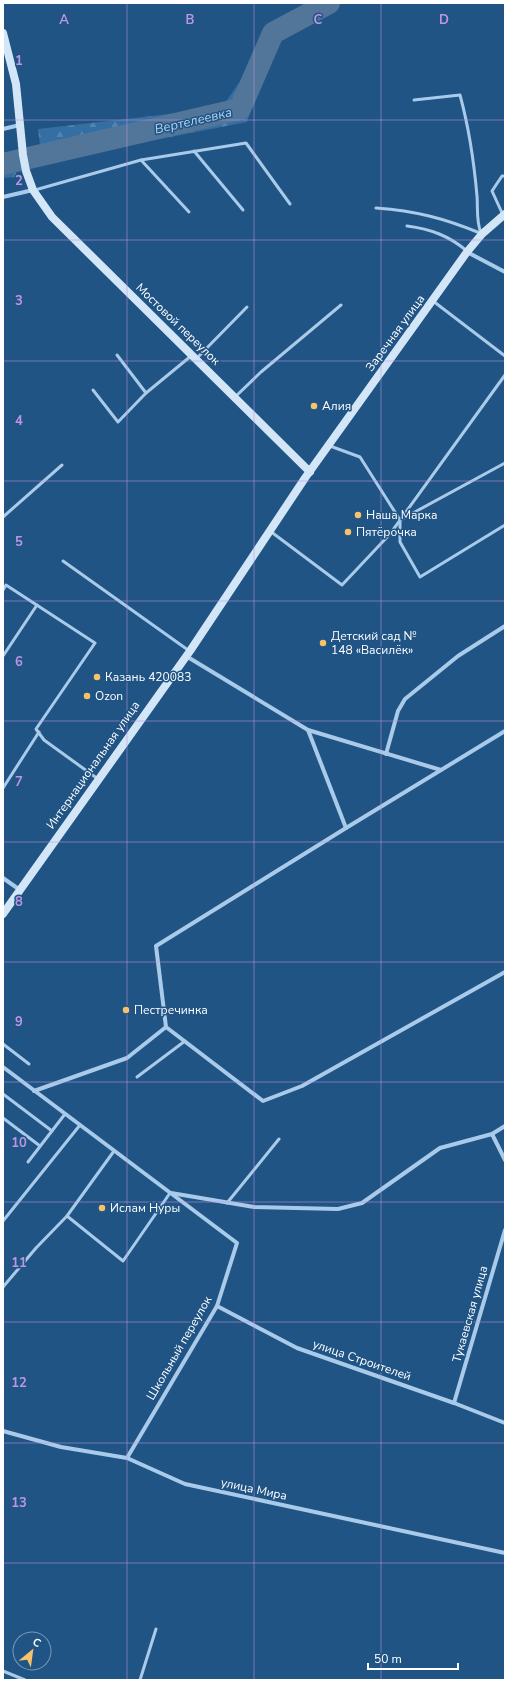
<svg xmlns="http://www.w3.org/2000/svg" width="508" height="1683" font-family="'Nunito Sans',sans-serif">
<style>
.forest{fill:url(#forest-firs)}
.lines{fill:none;stroke-linecap:round;stroke-linejoin:round}
.river{stroke:#527699;stroke-width:22}
.lane{stroke:#a9cbe9;stroke-width:3}
.street{stroke:#a9cbe9;stroke-width:4}
.secondary{stroke:#d3e6f7;stroke-width:8}
.grid{fill:none;stroke:#bd96df;stroke-width:1;stroke-opacity:0.55}
.poi-dot{fill:#f7c269;stroke:#205485;stroke-width:1.5}
.labels{text-anchor:middle;stroke-width:3;stroke-linejoin:round;paint-order:stroke}
.street-label{font-size:12px;fill:#fff;stroke:#205485}
.poi-label{font-size:12px;fill:#fff;stroke:#205485;text-anchor:start}
.water-label{font-size:13px;font-style:italic;fill:#b4d5f1;stroke:#205485}
.grid-label{font-size:13px;text-anchor:middle;font-weight:bold;fill:#bd96df;stroke:#205485;stroke-width:3;stroke-linejoin:round;paint-order:stroke}
</style>
<defs>
<pattern id="forest-firs" width="22" height="20" patternUnits="userSpaceOnUse"><rect width="22" height="20" fill="#346ea2"/><path d="M5 1l3.5 6h-7zM16 11l3.5 6h-7z" fill="#5284b0"/></pattern>
</defs>
<rect width="100%" height="100%" fill="#205485"/>
<g class="forest">
<path d="M273,33l-26,89 -205,40 -4,-33 158,-18 29,-8z"/>
<path d="M3,152l7,1 7,24 -14,1z"/>
</g>
<g class="lines">
<path class="river" d="M3,164l237,-55 33,-76 56,-30"/>
<g class="lane">
<path d="M414,100l46,-5c9,33 14,67 17,101 1,13 -1,25 4,37"/>
<path d="M194,151l49,59"/>
<path d="M141,160l48,52"/>
<path d="M35,190l106,-30 105,-17 44,61"/>
<path d="M376,208c40,3 67,10 104,25"/>
<path d="M503,215l-11,-24 10,-15h3"/>
<path d="M407,226c24,3 42,10 60,25"/>
<path d="M433,301l72,55"/>
<path d="M117,355l29,38 45,-37"/>
<path d="M197,358l50,-51"/>
<path d="M93,390l25,32 28,-29"/>
<path d="M235,397l26,-25 80,-67"/>
<path d="M330,446l30,11 40,63v22l20,35 85,-52"/>
<path d="M3,517l59,-52"/>
<path d="M402,519l103,-56"/>
<path d="M270,531l72,54 48,-51 115,-159"/>
<path d="M63,561l125,89"/>
<path d="M3,590l3,-5 89,58 -59,86 8,11 54,39"/>
<path d="M3,656l34,-51"/>
<path d="M3,788l36,-56"/>
<path d="M3,1044l26,20"/>
<path d="M137,1077l48,-36"/>
<path d="M3,1094l49,37"/>
<path d="M3,1118l37,28"/>
<path d="M28,1162l37,-48"/>
<path d="M227,1203l52,-64"/>
<path d="M67,1216l56,45 47,-68"/>
<path d="M3,1221l77,-96"/>
<path d="M3,1287l33,-39 31,-32 47,-65"/>
<path d="M3,1671l22,9"/>
<path d="M140,1680l16,-51"/>
</g>
<g class="street">
<path d="M3,129l17,-4"/>
<path d="M3,197l30,-7"/>
<path d="M467,252l38,20"/>
<path d="M186,656l122,74 38,98"/>
<path d="M308,730l133,40"/>
<path d="M505,731l-159,97 -190,118 10,81 97,74 39,-15 203,-114"/>
<path d="M386,754l12,-43 7,-12 53,-43 47,-30"/>
<path d="M3,878l17,12"/>
<path d="M3,1067l234,176 -20,63 -90,152"/>
<path d="M34,1091l93,-33 39,-31"/>
<path d="M492,1134l13,26"/>
<path d="M171,1193l83,14 84,2 24,-6 78,-55 52,-14 13,-8"/>
<path d="M217,1306l80,42 157,55 51,20"/>
<path d="M454,1403l51,-173"/>
<path d="M3,1431l58,16 66,11 58,26 320,69"/>
</g>
<g class="secondary">
<path d="M3,33l13,51 7,71 3,16 7,19 19,27 258,255"/>
<path d="M3,914l187,-263 115,-173 162,-226 15,-18 23,-20"/>
</g>
</g>
<path class="grid" d="M127,3v1677M254,3v1677M381,3v1677M3,120h502M3,240h502M3,361h502M3,481h502M3,601h502M3,721h502M3,842h502M3,962h502M3,1082h502M3,1202h502M3,1322h502M3,1443h502M3,1563h502"/>
<g class="poi-dot">
<circle cx="314" cy="406" r="4"/>
<circle cx="358" cy="515" r="4"/>
<circle cx="348" cy="532" r="4"/>
<circle cx="323" cy="643" r="4"/>
<circle cx="97" cy="677" r="4"/>
<circle cx="87" cy="696" r="4"/>
<circle cx="126" cy="1010" r="4"/>
<circle cx="102" cy="1208" r="4"/>
</g>
<g class="labels">
<g class="street-label">
<text transform="translate(178 324) rotate(44)" y="4">Мостовой переулок</text>
<text transform="translate(395 333) rotate(-54)" y="4">Заречная улица</text>
<text transform="translate(93 765) rotate(-55)" y="4">Интернациональная улица</text>
<text transform="translate(470 1314) rotate(-74)" y="4">Тукаевская улица</text>
<text transform="translate(179 1348) rotate(-60)" y="4">Школьный переулок</text>
<text transform="translate(362 1360) rotate(19)" y="4">улица Строителей</text>
<text transform="translate(254 1489) rotate(12)" y="4">улица Мира</text>
</g>
<g class="poi-label">
<text x="322" y="410">Алия</text>
<text x="366" y="519">Наша Марка</text>
<text x="356" y="536">Пятёрочка</text>
<text x="331" y="640">Детский сад №<tspan x="331" dy="14">148 «Василёк»</tspan></text>
<text x="105" y="681">Казань 420083</text>
<text x="95" y="700">Ozon</text>
<text x="134" y="1014">Пестречинка</text>
<text x="110" y="1212">Ислам Нуры</text>
</g>
<g class="water-label">
<text transform="translate(193 120) rotate(-13)" y="5">Вертелеевка</text>
</g>
</g>
<g class="grid-label">
<text x="64" y="24">A</text>
<text x="190" y="24">B</text>
<text x="318" y="24">C</text>
<text x="444" y="24">D</text>
<text x="19" y="65">1</text>
<text x="19" y="185">2</text>
<text x="19" y="305">3</text>
<text x="19" y="425">4</text>
<text x="19" y="546">5</text>
<text x="19" y="666">6</text>
<text x="19" y="786">7</text>
<text x="19" y="906">8</text>
<text x="19" y="1026">9</text>
<text x="19" y="1147">10</text>
<text x="19" y="1267">11</text>
<text x="19" y="1387">12</text>
<text x="19" y="1507">13</text>
</g>
<rect width="508" height="1683" fill="none" stroke="#ffffff" stroke-width="8"/>
<g transform="translate(32 1651) rotate(29)"><circle r="19" fill="#205485" stroke="#7998b6"/>
<path d="M0-3L7 15L0 10L-7 15Z" fill="#f7c269"/>
<text y="-6" font-size="11" font-weight="bold" text-anchor="middle" fill="#ffffff">С</text>
</g>
<path d="M368 1663v6h90v-6" fill="none" stroke="#ffffff" stroke-width="2"/>
<text x="374" y="1663" font-size="12" fill="#ffffff" stroke="#205485" stroke-width="3" paint-order="stroke">50 m</text>
</svg>
